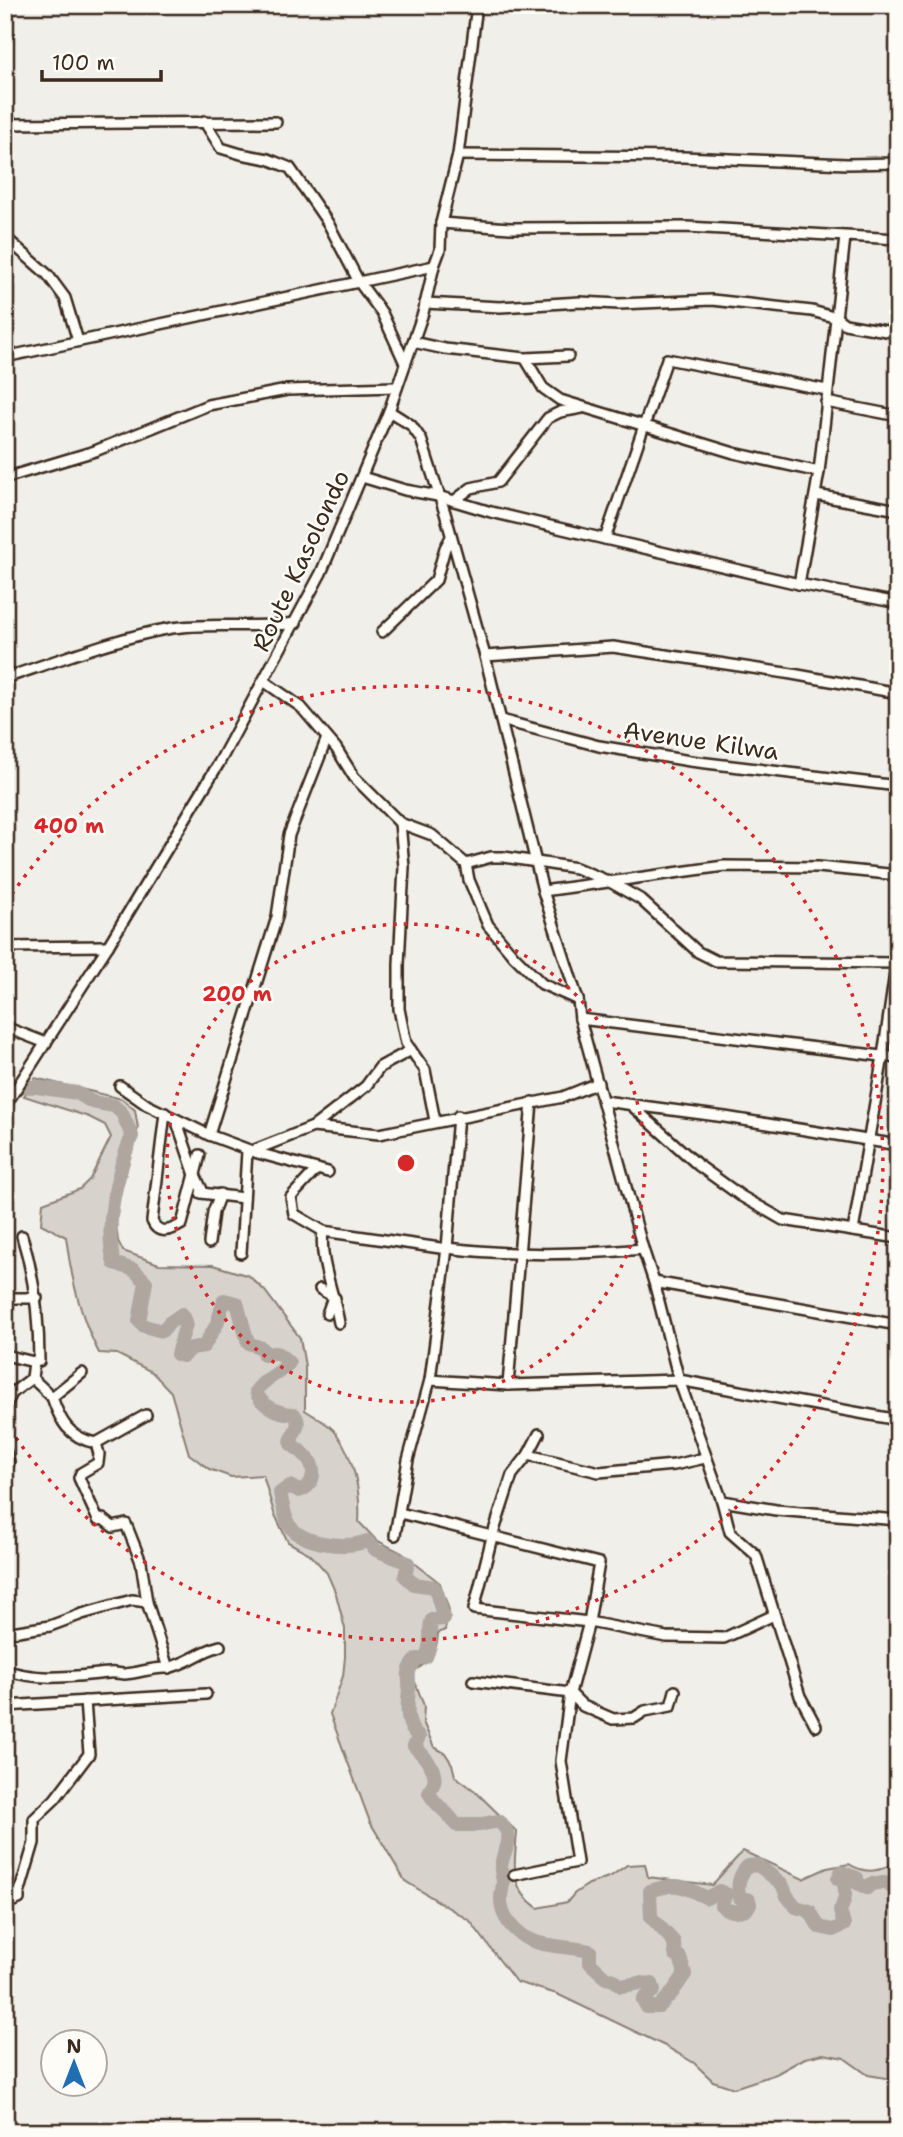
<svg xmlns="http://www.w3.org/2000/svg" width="903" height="2137" font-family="'Shantell Sans',sans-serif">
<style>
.green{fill:#d7d2cc;stroke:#897e75;stroke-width:2}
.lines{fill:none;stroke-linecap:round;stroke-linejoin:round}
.river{stroke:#aea69f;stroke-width:14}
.minor-casing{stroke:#3b2a1e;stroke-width:14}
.minor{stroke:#fdfcf7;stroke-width:9}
.ring{fill:none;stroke:#d62828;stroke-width:3.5;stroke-dasharray:3.5 7}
.labels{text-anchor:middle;stroke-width:5;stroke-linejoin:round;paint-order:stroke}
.street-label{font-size:24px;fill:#3b2a1e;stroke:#fdfcf7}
.centre{fill:#d62828;stroke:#fdfcf7;stroke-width:3.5}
.ring-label{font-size:21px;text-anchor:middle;font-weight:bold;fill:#d62828;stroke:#fdfcf7;stroke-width:5;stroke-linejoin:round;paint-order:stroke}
</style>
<rect width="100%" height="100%" fill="#f1efea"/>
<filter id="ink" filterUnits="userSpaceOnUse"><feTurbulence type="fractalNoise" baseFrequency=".0143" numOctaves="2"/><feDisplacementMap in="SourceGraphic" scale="14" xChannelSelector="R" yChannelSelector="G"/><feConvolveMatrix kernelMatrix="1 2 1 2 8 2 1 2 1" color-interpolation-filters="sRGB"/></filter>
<g filter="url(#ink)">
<path class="green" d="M35,1078l87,21 13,11 3,18 -23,85 3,28 5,10 36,13 54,1 36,11 16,15 35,47 5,28v44c10,7 24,13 31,23 18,24 25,59 23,89l17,18 26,13 38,30 9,27 -4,20 -7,3c-1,19 -7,28 -24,38v8l10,27 -1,16 11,25 11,6 7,11 3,12 20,15 42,41c-2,32 -10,55 21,76l29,-6 8,-9 14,-9 22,-8 16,-11 18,-1 3,13 64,8 31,-34 60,28 24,-11 22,-4c18,11 31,7 49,-2v218l-30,-5 -24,-17 -21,-4 -18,4 -29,16 -42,14 -21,-7 -19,-18 -29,-17 -108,-52 -41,-12 -46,-61 -65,-40 -35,-59 -40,-108 13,-38 2,-19v-28l-9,-35 -9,-21 -17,-19 -22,-12 -14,-29 -11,-38 -32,2 -22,-8 -20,-15 -18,-62 -19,-20 -35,-18 -18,-1c-19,-36 -28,-75 -33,-116l-25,-13 2,-21 37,-14 10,-10 21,-42 -6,-12 -16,-8 -65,-21z"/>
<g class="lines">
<path class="river" d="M5,1086l32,1 40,6 15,9 22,4 8,7 10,23c-15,36 -28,89 -18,127l20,7 12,12 -7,39 5,5 18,5 7,-8 13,-9 4,10 -9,30 6,2 9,-8 12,-2 13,-22 7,-24 13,3 11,40 14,5 2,7c13,-5 16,-1 25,8 -10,12 -25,15 -33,28 4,15 24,23 38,23 10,13 -3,17 -3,30 5,4 10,7 14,11 12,12 11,30 -6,36l-9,-5 -10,7c2,9 5,25 9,32 14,20 57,24 78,16l9,9 32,13 -3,13 9,8 20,3 2,4 8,28 -12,1c-5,10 2,20 -6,37l-9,2c-3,4 -8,9 -8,14 -1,6 1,12 0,17 -2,16 -4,37 10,47l-5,9c8,8 24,23 20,36 -1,4 -4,7 -5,11 8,15 18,17 27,32h21l22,-4c18,18 5,26 2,45 -1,6 2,10 2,16 0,5 -2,10 -2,16 -1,18 13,35 29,42 19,8 40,6 60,11v12l16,15 8,2 7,6 19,-3 12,1 2,6 -11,10 4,7h12l13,-14 13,-19 -5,-17 -5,-3 -1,-12 -23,-25 -1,-26c28,-9 31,-6 57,7l12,-7 7,3 -5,11c7,8 16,7 26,4l3,-5 -1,-4 -10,-3c-2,-13 0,-22 9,-31l10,-1 24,19 5,12 9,11 14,4 9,16 14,3 11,-5 -4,-14c5,-11 7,-18 3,-30l-5,-2 3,-7 16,6v5l10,5 4,-4 13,-2 14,9"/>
<g class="minor-casing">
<g id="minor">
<path d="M204,121l17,27 20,6 27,5 22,9 38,55 31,59 23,31 23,50"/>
<path d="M5,124l271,-2"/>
<path d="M458,155l225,2 164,7 51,-1"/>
<path d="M441,223l69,5 177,-1 211,12"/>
<path d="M5,237l43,38 17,23 13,43"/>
<path d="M425,303l75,4 80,-5 39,2 93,-4 100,11 25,7 8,6 53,9"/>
<path d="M413,342l32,7 80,9 43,-2"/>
<path d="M5,357l429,-91"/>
<path d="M525,358l18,30 17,12 174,53 85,19"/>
<path d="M826,402l72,14"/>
<path d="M389,411l22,14 10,14 24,74 40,143 58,235 35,109 2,19 63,230 11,33 25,98 43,121 8,31 26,23 44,141 16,30"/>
<path d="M362,477l43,13 33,6 53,16 114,27 194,45 99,19"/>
<path d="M5,478l90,-27 113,-46 79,-15 110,-3"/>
<path d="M816,495l82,15"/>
<path d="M454,501l17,-13 27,-6 50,-64 12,-6 22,-4"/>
<path d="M605,539l62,-180 160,31"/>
<path d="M799,584l20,-112 26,-235"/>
<path d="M382,632l54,-52 9,-32 6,-11"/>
<path d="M485,656l128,-9 179,27 106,19"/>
<path d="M5,678c52,-17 113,-41 167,-50 40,-6 82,1 124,-5"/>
<path d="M265,682l36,25 35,41 18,29 46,46 32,12 34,29 3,16 19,45 26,31 28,28 36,16"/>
<path d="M501,720l98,26 91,15 208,25"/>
<path d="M400,823l4,44 -5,97v45l7,34 19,27 10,51"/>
<path d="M466,864l25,-7h13l72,11 34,14 30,17 58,53 18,9 182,2"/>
<path d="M543,891l181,-25 94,1 80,8"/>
<path d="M5,947l103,-1"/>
<path d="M580,1019l318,39"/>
<path d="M5,1027l41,16"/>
<path d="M120,1086l27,19 62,30 43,16 61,-24 66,7 184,-37 35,-14"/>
<path d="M604,1101l121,16 173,28"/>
<path d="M631,1105l67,60 43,31 42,24 115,18"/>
<path d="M5,1106l103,-160 111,-183 102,-190 68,-162 34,-98 11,-47 6,-16 1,-27 17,-68 19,-150"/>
<path d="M165,1113l-13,108c6,15 20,9 30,3l18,-69"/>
<path d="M176,1119l19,56 8,17"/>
<path d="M313,1127l53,-41 14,-19 31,-17"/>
<path d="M209,1135l68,-218 12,-82 38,-97"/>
<path d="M254,1152l74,20"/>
<path d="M317,1169l-26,28 3,17 29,17 124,18"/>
<path d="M201,1193l43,5"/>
<path d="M323,1231c-4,31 11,61 16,92"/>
<path d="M853,1231l30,-175 14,-97"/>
<path d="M209,1243l4,-31 7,-18"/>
<path d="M447,1248c66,8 130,7 196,1"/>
<path d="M241,1253l6,-102"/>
<path d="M654,1282l244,43"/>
<path d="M320,1289l15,9"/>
<path d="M5,1298h32"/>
<path d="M327,1314l6,-17"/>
<path d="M5,1355l29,7 5,-1c0,-44 -4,-83 -17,-125"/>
<path d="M82,1373l-30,24c8,24 17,41 44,46"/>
<path d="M32,1378l20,19"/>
<path d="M430,1380l78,5 171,-5 219,40"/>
<path d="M508,1385l24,-283"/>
<path d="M5,1388l7,5 -7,14"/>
<path d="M12,1393l20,-15 2,-16"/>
<path d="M146,1415l-50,28 3,11 -1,9 -17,10 -2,5 19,42 5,-1 10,8 13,-3 15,38 6,40 21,66c22,-6 31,-16 52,-22"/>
<path d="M539,1434l-11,21 -16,20 -20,62 -18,72 115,13 77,15 58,1 50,-23"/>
<path d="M5,1450l4,12 -4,6"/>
<path d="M528,1455l71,17 75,-7 31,-7"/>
<path d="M722,1501l54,9 122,10"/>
<path d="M400,1513l199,50 -10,59 -19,71 -9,68 16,101 -63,13"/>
<path d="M395,1535l13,-75 22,-80 17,-132 11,-132"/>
<path d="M5,1633l45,-7 32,-12 50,-14 15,2"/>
<path d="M5,1670c35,12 69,6 104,3 5,-1 11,1 16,1 15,-1 28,-7 43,-6"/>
<path d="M473,1681l97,12 13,13 30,13 21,-1 11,-7 26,-5 4,-15"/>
<path d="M5,1706l201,-12"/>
<path d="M5,1904l14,-5v-5l15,-51v-24l21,-20 34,-45 -4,-53"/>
</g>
</g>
<use href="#minor" class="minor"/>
</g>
</g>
<g class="ring">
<circle cx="406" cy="1163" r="239"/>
<path d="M6 903A477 477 0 1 1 6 1423"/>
</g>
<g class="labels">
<g class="street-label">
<text transform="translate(301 561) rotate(-65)" y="8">Route Kasolondo</text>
<text transform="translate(701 741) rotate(8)" y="8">Avenue Kilwa</text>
</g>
</g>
<circle cx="406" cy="1163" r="10" class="centre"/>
<g class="ring-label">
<text x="69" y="833">400 m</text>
<text x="237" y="1001">200 m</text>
</g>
<rect width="903" height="2137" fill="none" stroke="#fdfcf7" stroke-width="28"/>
<rect x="14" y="14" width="875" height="2109" fill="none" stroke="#3b2a1e" stroke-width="2.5" filter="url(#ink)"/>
<g transform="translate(74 2063)"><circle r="33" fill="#fdfcf7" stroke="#afa8a0" stroke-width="2"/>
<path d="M0-5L12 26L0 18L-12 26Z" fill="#1f6fb2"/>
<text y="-10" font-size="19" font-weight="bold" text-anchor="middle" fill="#3b2a1e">N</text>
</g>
<path d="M42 70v10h119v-10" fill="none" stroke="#3b2a1e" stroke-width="3.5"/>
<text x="52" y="70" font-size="21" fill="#3b2a1e" stroke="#fdfcf7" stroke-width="5" paint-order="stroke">100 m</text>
</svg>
